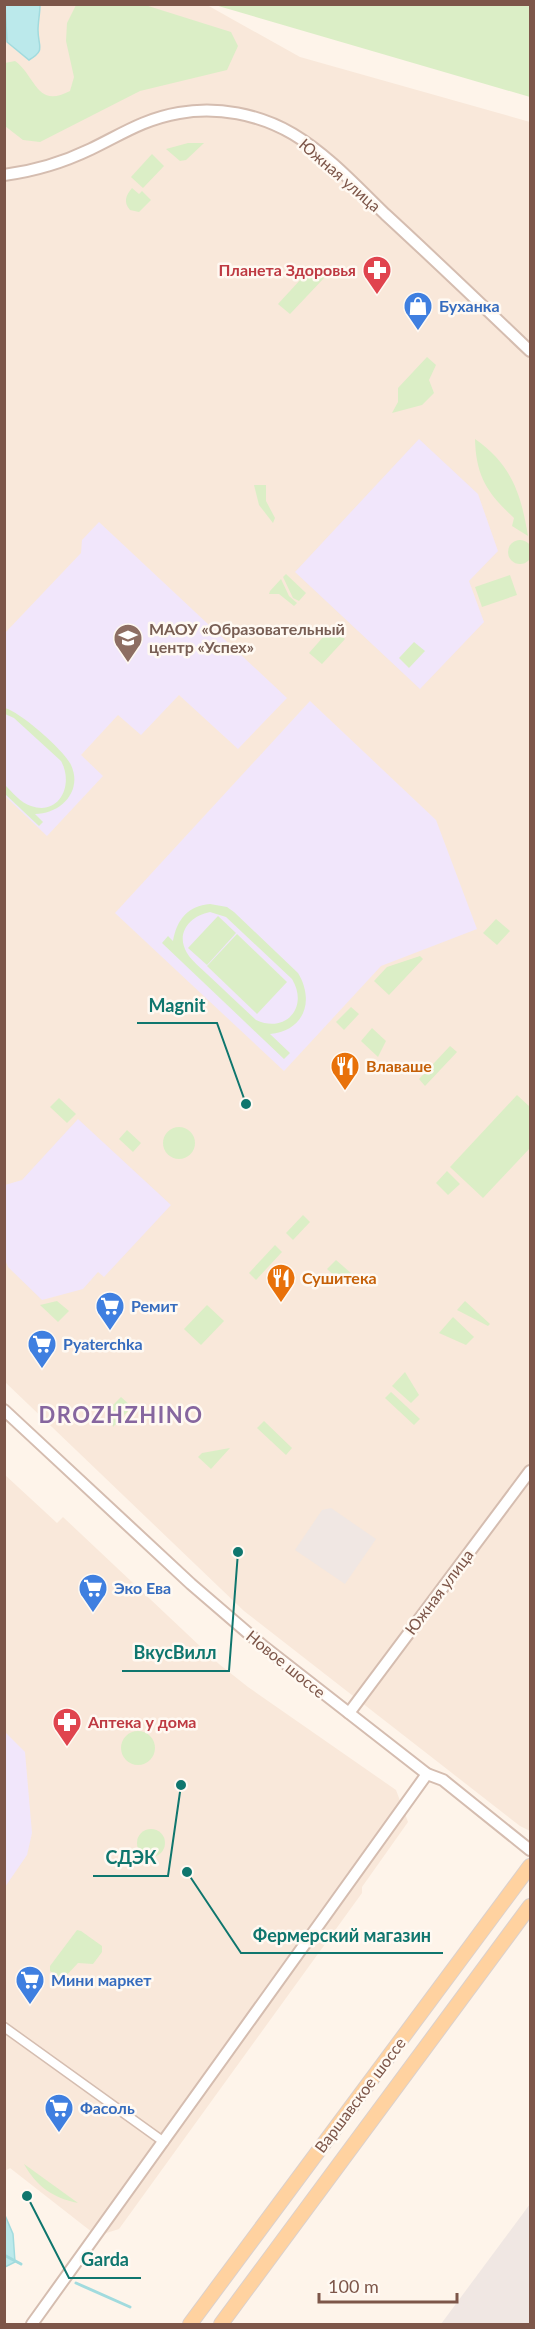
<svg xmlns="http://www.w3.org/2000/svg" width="535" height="2329" font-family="Lato,sans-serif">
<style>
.residential{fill:#f9e8da}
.industrial{fill:#f0e7e3}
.education{fill:#f1e6fb}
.green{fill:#dbeec6;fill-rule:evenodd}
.water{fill:#bbe9eb;stroke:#a1dbde;stroke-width:1.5}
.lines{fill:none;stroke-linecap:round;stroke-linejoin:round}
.stream{stroke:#a1dbde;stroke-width:3}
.minor-casing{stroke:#d5bdb0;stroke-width:11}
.tertiary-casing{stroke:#d5bdb0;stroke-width:14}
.primary-casing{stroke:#dbd0cc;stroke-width:16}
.minor{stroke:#fff;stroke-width:8}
.tertiary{stroke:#fff;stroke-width:10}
.primary{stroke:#ffd2a0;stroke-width:14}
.labels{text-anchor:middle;stroke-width:5;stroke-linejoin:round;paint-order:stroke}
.street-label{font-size:16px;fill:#7d5649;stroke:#fff9f2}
.health-label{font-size:16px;font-weight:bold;fill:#be3a42;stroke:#fff9f2;text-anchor:end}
.shop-label{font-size:16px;font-weight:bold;fill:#366cbe;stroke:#fff9f2;text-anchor:start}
.education-label{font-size:16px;font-weight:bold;fill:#785e54;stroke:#fff9f2;text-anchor:start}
.food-label{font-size:16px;font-weight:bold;fill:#c56008;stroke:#fff9f2;text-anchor:start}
.district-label{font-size:22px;font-weight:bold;letter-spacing:1.5px;fill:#86669f;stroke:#fff9f2}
.leader{fill:none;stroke:#0f766e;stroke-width:2}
.callout-dot{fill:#0f766e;stroke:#fff9f2;stroke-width:2}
.callout-label{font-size:18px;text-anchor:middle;font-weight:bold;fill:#0f766e;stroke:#fff9f2;stroke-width:5;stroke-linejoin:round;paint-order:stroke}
</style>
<rect width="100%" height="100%" fill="#fef4ea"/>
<g class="residential">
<path d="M4,5h203l93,52 230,65v1709l-10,-5 -276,-215 -239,-229z"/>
<path d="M4,1474l53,49 6,-6 156,147 29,23 148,103 12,32 -46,65v6l-243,336 -22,7 -87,-68 -5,3z"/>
</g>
<g class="industrial">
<path d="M331,1508l45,31 -31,45 -50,-34 27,-40z"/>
<path d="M530,2204v120h-89z"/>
</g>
<g class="education">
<path d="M419,439l59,55 20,57 -29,30 15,41 -64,67 -125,-117z"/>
<path d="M99,522l188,176 -49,51 -59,-54 -38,40 -23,-20 -37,40 22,21 -56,60 -42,-40 -1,-162 77,-81 1,-13z"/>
<path d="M310,701l126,119 41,109 -96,37 -97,105 -169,-158z"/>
<path d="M78,1119l93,86 -67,72 -6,-5 -15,17 -41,11 -34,-33 -4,-10 1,-72 17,-5z"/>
<path d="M5,1732l20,20 7,81 -5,22 -22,32z"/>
</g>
<g class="green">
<path d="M76,5h69l86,27 7,14 -11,24 -87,21 -100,51 -17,-2 -18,-14v-63l10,-2c21,15 21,48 55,30l4,-14 -8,-36 1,-18z"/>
<path d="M215,5h315v92z"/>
<path d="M188,143h16l-18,17 -6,1 -14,-12z"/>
<path d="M152,154l12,12 -21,22 -12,-11z"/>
<path d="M132,188l7,6 3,-3 9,9 -12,12 -9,-2c-7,-8 -4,-15 2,-22z"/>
<path d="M313,266l12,11 -35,37 -12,-10z"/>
<path d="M427,357l9,8 -7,15 5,13 -12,12 -30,8 6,-11v-14z"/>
<path d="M475,439c37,26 46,55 53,97l-16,-10 2,-8c-27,-25 -38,-42 -39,-79z"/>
<path d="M254,485h12v16l9,17 -2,5 -14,-18z"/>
<circle cx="520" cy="552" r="12"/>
<path d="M286,574l20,19 -7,8 -6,-3 -10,-21z"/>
<path d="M510,575l7,20 -35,12 -7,-20z"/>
<path d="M281,579l8,17 8,7 -3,3 -15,-12h-10l1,-3z"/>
<path d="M332,627l13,12 -23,25 -13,-11z"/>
<path d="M414,642l11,9 -16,17 -10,-10z"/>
<path d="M5,708c14,3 60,43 66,57 12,26 -10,49 -36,49l8,8 -4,4 -34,-32v-9c7,7 16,18 26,21 29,10 43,-22 30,-45l-47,-43 -9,-4z"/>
<path d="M210,904l17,3 7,5 64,61c17,28 6,58 -28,61l20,19 -6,6 -122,-116 6,-7 5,5c4,-22 15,-35 37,-37zM210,912l16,5 66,62c17,28 -6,55 -36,41 -17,-16 -33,-31 -49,-46 -7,-7 -15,-13 -20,-21 -12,-20 3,-37 23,-41z"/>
<path d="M218,916l18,17 -29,32 -19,-17z"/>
<path d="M496,919l14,12 -13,14 -14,-12z"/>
<path d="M237,934l50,48 -30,32 -50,-48z"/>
<path d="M420,956l3,3 -34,36 -15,-14 13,-14z"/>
<path d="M351,1007l8,7 -15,16 -8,-8z"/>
<path d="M372,1028l14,13 -8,16 -17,-16z"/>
<path d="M450,1046l7,6 -32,34 -6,-7z"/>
<path d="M517,1095l13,12v41l-47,50 -33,-31z"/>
<path d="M59,1098l17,16 -9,9 -17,-16z"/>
<circle cx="179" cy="1143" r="16"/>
<path d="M127,1130l14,13 -8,9 -14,-13z"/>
<path d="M447,1171l13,13 -12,11 -12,-12z"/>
<path d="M303,1215l7,7 -17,18 -7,-7z"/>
<path d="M275,1245l7,7 -26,28 -7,-7z"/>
<path d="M336,1260l16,14 -9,10 -16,-15z"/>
<path d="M57,1301l12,10 -11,11 -18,-17z"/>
<path d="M465,1301l25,23 -2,2 -31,-16z"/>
<path d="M207,1305l17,16 -23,24 -17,-16z"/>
<path d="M453,1317l21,20 -8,8 -27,-12z"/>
<path d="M405,1372l14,23 -8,8 -19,-17z"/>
<path d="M391,1392l29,27 -6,6 -29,-27z"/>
<path d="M121,1397l11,10 -19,20 -3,-19z"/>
<path d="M264,1421l28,27 -6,7 -29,-27z"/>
<path d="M230,1448l-19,21 -13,-12 4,-4z"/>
<circle cx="138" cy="1748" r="17"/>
<circle cx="151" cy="1843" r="14"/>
<path d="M77,1930l4,1 21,15v6l-9,12 -15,-1 -14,15 -3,1 -11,-8v-5z"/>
<path d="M24,2164l54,39c-25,-5 -42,-17 -54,-39z"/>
</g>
<g class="water">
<path d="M5,4l35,1c0,8 -2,17 -2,25 0,17 8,20 -9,30l-22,-18z"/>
<path d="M4,2213l9,21 2,28 -10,5z"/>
</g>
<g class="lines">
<g class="stream">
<path d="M4,2255l17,9"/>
<path d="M76,2283l54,24"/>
</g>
<g class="minor-casing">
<path id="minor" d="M4,2027l160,115"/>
</g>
<g class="tertiary-casing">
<g id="tertiary">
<path d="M4,175c31,-4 60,-13 87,-26 31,-15 53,-30 88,-36 38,-7 80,1 114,21 35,21 63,52 92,80 49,45 97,91 145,137"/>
<path d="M4,1410l187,174 72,62 164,128 16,6 87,70"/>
<path d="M349,1713l181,-242"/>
<path d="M32,2324l395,-550"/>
</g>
</g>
<g class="primary-casing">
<g id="primary">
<path d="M190,2324l340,-458"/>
<path d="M221,2324l309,-418"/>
</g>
</g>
<use href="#minor" class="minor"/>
<use href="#tertiary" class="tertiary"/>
<use href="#primary" class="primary"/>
</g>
<defs>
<g id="pharmacy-pin" transform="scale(1.5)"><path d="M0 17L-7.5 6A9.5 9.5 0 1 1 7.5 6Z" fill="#e0444e" stroke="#fff9f2"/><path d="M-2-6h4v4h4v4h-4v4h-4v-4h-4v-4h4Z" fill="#fff"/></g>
<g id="shop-pin" transform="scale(1.5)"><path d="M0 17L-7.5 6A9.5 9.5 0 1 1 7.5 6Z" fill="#3f7fe0" stroke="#fff9f2"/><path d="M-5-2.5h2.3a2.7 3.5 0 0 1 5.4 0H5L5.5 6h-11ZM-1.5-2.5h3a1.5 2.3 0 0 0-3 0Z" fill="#fff"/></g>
<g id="school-pin" transform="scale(1.5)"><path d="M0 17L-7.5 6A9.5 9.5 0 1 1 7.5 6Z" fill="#8d6e63" stroke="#fff9f2"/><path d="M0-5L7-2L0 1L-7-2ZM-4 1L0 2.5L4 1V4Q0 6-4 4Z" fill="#fff"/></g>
<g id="restaurant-pin" transform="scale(1.5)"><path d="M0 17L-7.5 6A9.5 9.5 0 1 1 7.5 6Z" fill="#e8710a" stroke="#fff9f2"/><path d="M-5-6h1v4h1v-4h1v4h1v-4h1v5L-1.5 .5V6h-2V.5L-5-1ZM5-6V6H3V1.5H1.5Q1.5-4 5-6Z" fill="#fff"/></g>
<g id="supermarket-pin" transform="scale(1.5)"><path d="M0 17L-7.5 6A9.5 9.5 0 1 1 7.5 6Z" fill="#3f7fe0" stroke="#fff9f2"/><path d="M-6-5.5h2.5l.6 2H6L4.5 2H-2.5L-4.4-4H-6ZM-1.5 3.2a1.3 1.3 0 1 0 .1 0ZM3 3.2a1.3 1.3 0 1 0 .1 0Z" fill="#fff"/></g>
</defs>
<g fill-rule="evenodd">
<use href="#pharmacy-pin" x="377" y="270"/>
<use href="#shop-pin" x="418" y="306"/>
<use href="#school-pin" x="128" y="638"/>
<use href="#restaurant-pin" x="345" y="1066"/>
<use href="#restaurant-pin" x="281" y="1278"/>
<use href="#supermarket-pin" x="110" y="1306"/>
<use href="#supermarket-pin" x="42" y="1344"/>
<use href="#supermarket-pin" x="93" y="1588"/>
<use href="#pharmacy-pin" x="67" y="1722"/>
<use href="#supermarket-pin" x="30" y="1980"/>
<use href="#supermarket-pin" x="59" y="2108"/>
</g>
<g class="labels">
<g class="street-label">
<text transform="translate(340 175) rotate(41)" y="6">Южная улица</text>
<text transform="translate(439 1592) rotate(-53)" y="6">Южная улица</text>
<text transform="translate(286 1664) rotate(39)" y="6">Новое шоссе</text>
<text transform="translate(360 2095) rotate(-53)" y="6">Варшавское шоссе</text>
</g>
<g class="health-label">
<text x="356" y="276">Планета Здоровья</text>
<text x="88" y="1728" text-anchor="start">Аптека у дома</text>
</g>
<g class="shop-label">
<text x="439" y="312">Буханка</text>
<text x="131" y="1312">Ремит</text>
<text x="63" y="1350">Pyaterchka</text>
<text x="114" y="1594">Эко Ева</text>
<text x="51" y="1986">Мини маркет</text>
<text x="80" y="2114">Фасоль</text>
</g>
<g class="education-label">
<text x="149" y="635">МАОУ «Образовательный<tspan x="149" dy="18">центр «Успех»</tspan></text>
</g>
<g class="food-label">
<text x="366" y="1072">Влаваше</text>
<text x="302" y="1284">Сушитека</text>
</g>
<g class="district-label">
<text x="121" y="1423">DROZHZHINO</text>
</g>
</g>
<path class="leader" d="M246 1104L217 1023H137M238 1552L229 1671H122M181 1785L168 1876H93M187 1872L241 1953H443M27 2196L69 2278H141"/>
<g class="callout-dot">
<circle cx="246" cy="1104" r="6"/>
<circle cx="238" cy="1552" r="6"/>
<circle cx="181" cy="1785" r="6"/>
<circle cx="187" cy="1872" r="6"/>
<circle cx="27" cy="2196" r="6"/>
</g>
<g class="callout-label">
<text x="177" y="1012">Magnit</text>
<text x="175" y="1659">ВкусВилл</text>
<text x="131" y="1864">СДЭК</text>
<text x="342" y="1942">Фермерский магазин</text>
<text x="105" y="2266">Garda</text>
</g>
<rect width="535" height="2329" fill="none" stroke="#7d5649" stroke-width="12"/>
<path d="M319 2293v9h138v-9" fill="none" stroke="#7d5649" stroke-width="3"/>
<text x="328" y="2293" font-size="18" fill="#7d5649" stroke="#fff9f2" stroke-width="4.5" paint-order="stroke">100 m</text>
</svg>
